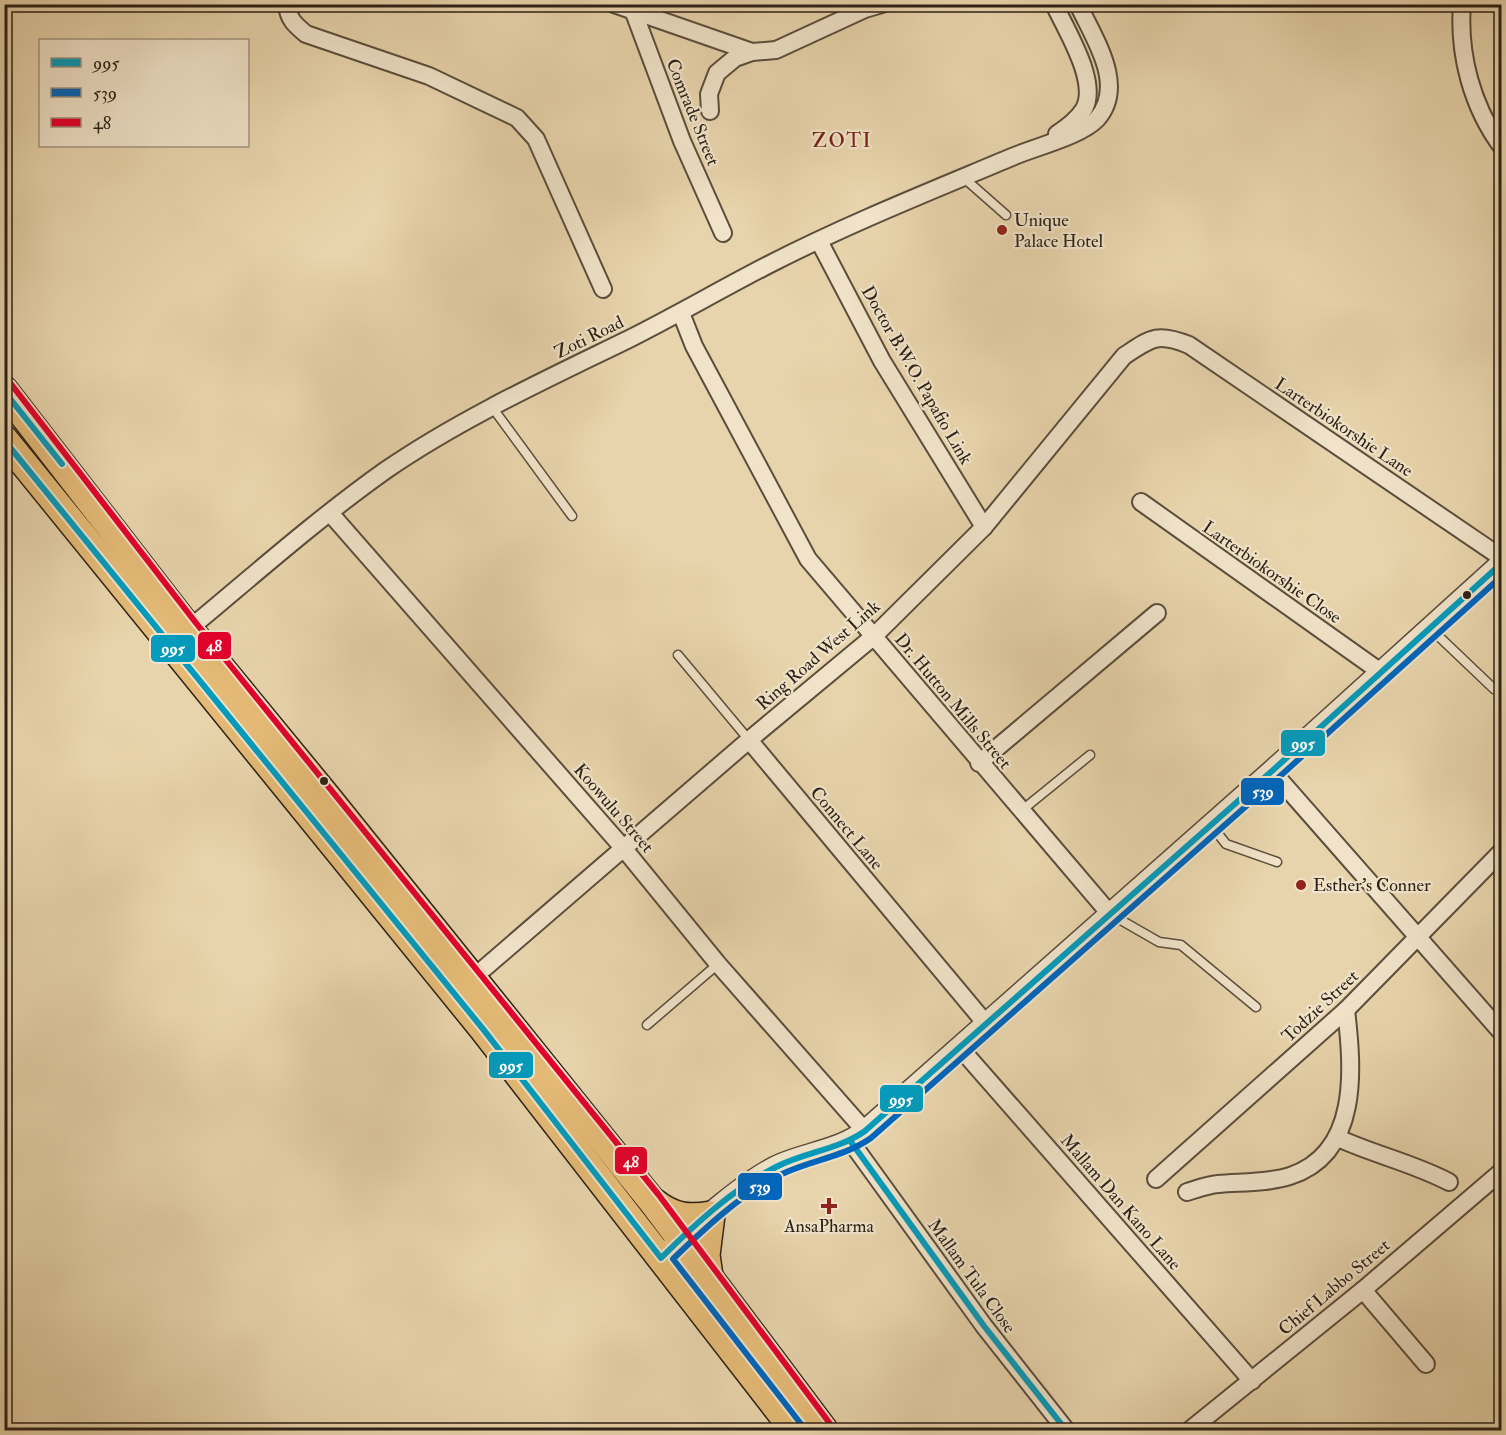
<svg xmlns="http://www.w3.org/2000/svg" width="1506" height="1435" font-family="'IM FELL Double Pica',serif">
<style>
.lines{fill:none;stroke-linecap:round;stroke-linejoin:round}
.service-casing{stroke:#5b4e3c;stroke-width:11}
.minor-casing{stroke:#5b4e3c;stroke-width:20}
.tertiary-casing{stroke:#5b4e3c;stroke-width:24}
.primary-casing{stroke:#2c2116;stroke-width:30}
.service{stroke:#f0e3c9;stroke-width:8}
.minor{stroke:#f0e3c9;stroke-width:16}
.tertiary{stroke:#f0e3c9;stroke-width:21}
.primary{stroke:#e4ba76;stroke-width:27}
.bus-1-casing{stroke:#f0e3c9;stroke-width:10}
.bus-2-casing{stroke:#f0e3c9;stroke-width:10}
.bus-3-casing{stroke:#f0e3c9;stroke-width:10}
.bus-1{stroke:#049bbc;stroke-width:6}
.bus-2{stroke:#0065bd;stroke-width:6}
.bus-3{stroke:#e4002b;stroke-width:6}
.poi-dot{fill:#8f2418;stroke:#f0e3c9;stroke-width:2}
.bus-dot{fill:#2c2116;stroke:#f0e3c9;stroke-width:2}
.labels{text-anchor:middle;stroke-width:4.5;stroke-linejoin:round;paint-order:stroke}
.street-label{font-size:18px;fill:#2c2116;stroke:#f0e3c9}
.poi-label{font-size:18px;fill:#2c2116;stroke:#f0e3c9;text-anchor:start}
.neighbourhood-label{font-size:20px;letter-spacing:1.5px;fill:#7a1f14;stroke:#f0e3c9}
.line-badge{stroke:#f0e3c9;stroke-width:2}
.badge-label{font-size:16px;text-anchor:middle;font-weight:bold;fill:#fff}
</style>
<rect width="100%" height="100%" fill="#e8d4ac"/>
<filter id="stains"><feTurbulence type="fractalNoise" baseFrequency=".00333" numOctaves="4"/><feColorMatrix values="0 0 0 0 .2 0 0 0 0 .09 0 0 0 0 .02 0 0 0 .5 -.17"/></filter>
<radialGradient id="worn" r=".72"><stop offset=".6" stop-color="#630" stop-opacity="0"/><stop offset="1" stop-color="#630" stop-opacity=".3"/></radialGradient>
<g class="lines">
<g class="service-casing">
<g id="service">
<path d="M964,178l42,37"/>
<path d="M492,407l80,109"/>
<path d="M1431,629l63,60"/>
<path d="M678,655l71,85"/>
<path d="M1021,811l69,-56"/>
<path d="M1212,826l14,18 51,18"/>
<path d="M1112,915l47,27 22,3 75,62"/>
<path d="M647,1025l71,-61"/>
</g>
</g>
<g class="minor-casing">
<g id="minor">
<path d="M287,4c1,15 8,21 19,30l123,42 88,42 19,21 67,150"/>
<path d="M614,4l138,48"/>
<path d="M634,4l-1,6 49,131 41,92"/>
<path d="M1054,4c12,26 45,78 30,105 -7,11 -17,18 -27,25"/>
<path d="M1462,4c-4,50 10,103 40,143"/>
<path d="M710,111l-1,-17 8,-21 18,-15 17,-6 24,-2 89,-41 17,-5"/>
<path d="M819,241l63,120 102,166"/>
<path d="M681,313l13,33 114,213 302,355"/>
<path d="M1141,502l241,171"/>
<path d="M330,513l295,337 93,114 147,167"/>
<path d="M189,629c65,-54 128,-110 197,-159 76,-52 161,-91 243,-131 48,-24 94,-51 141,-75 78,-40 161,-73 242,-107 23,-10 69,-21 85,-38 30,-34 -4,-82 -19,-115"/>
<path d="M749,740l238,285"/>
<path d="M979,763l178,-150"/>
<path d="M1272,771l230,262"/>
<path d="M473,978l276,-238 124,-103 111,-110 140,-171c27,-18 33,-24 65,-11l313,213"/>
<path d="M961,1049l291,332"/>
<path d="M1338,1138c37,17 75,25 111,44"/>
<path d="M851,1142l133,184 82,104"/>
<path d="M1156,1179l190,-169 156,-159"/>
<path d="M1187,1192c10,-3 20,-7 31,-8 23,-2 50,-1 72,-8 70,-23 63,-107 56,-166"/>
<path d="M1363,1290l63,74"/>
<path d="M1190,1430l173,-140 139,-119"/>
</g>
</g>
<g class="tertiary-casing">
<path id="tertiary" d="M670,1250c24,-24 80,-72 110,-85 27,-12 61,-15 85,-34l407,-360 230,-208"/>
</g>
<g class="primary-casing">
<g id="primary">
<path d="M4,390l185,239 139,169 323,402 173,230"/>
<path d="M4,439l479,590 311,401"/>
<path d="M654,1202c19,15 34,17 57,13l-5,40 3,21"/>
</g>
</g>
<use href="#service" class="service"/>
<use href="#minor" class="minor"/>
<use href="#tertiary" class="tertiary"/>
<use href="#primary" class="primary"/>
<g class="bus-1-casing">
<g id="bus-1">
<path d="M4,391l58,73"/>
<path d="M4,440l479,589 178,229c34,-34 72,-69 115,-91 29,-15 62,-17 89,-36l407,-360 230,-208"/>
<path d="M851,1142l133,184 82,104"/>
</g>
</g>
<g class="bus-2-casing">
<path id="bus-2" d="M801,1424l-128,-165c32,-31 68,-65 109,-85 29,-14 62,-17 89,-36l407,-360 224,-202"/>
</g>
<g class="bus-3-casing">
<path id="bus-3" d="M11,384l185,239 462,571 173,231"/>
</g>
<use href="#bus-1" class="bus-1"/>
<use href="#bus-2" class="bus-2"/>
<use href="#bus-3" class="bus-3"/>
</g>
<g class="poi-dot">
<circle cx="1002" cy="230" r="6"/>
<circle cx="1301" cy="885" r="6"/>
<path d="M826 1197h6v6h6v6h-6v6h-6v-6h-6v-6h6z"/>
</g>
<g class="bus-dot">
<circle cx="1467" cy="595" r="5"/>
<circle cx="324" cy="781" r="5"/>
</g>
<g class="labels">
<g class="street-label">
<text transform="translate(693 112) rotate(68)" y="6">Comrade Street</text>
<text transform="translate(589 337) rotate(-26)" y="6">Zoti Road</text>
<text transform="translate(917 375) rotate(60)" y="6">Doctor B.W.O. Papafio Link</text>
<text transform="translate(1344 427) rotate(34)" y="6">Larterbiokorshie Lane</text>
<text transform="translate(1272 572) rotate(35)" y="6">Larterbiokorshie Close</text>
<text transform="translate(818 655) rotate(-41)" y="6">Ring Road West Link</text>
<text transform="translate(953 701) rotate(50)" y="6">Dr. Hutton Mills Street</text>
<text transform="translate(614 808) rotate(49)" y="6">Koowulu Street</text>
<text transform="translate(847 828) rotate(50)" y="6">Connect Lane</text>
<text transform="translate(1320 1006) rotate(-43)" y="6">Todzie Street</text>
<text transform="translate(1121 1202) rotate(49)" y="6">Mallam Dan Kano Lane</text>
<text transform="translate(972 1276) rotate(54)" y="6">Mallam Tula Close</text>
<text transform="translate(1334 1287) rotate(-40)" y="6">Chief Labbo Street</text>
</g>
<g class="poi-label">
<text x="1014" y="226">Unique<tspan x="1014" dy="21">Palace Hotel</tspan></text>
<text x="1313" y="891">Esther's Conner</text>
<text x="829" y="1232" text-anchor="middle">AnsaPharma</text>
</g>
<g class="neighbourhood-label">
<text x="842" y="147">ZOTI</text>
</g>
</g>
<g class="line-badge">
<rect x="197" y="631" width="35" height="29" rx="6" fill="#e4002b"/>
<rect x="150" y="634" width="46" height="29" rx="6" fill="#049bbc"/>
<rect x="1280" y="729" width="46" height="28" rx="6" fill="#049bbc"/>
<rect x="1240" y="777" width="45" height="29" rx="6" fill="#0065bd"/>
<rect x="488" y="1051" width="46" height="28" rx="6" fill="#049bbc"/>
<rect x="879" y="1084" width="45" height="29" rx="6" fill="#049bbc"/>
<rect x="614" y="1146" width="34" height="29" rx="6" fill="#e4002b"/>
<rect x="737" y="1172" width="46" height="29" rx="6" fill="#0065bd"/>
</g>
<g class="badge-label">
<text x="214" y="651">48</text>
<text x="173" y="654">995</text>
<text x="1303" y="749">995</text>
<text x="1263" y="797">539</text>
<text x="511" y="1071">995</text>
<text x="901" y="1105">995</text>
<text x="631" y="1167">48</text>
<text x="760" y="1192">539</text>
</g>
<rect width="1506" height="1435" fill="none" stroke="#e8d4ac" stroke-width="24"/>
<rect x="6" y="6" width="1494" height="1423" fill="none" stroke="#2c2116" stroke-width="3"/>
<rect x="12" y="12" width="1482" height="1411" fill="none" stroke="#2c2116" stroke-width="1.5"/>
<rect x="39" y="39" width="210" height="108" fill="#f0e3c9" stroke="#a29581" stroke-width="1.5"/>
<rect x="51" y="58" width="30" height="9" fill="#049bbc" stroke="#a29581" stroke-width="1.5"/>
<text x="93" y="69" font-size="18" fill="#2c2116">995</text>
<rect x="51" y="88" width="30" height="9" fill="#0065bd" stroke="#a29581" stroke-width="1.5"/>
<text x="93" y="99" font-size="18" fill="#2c2116">539</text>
<rect x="51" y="118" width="30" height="9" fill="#e4002b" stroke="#a29581" stroke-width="1.5"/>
<text x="93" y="129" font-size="18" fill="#2c2116">48</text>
<rect width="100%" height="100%" filter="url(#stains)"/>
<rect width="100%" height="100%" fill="url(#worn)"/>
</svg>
